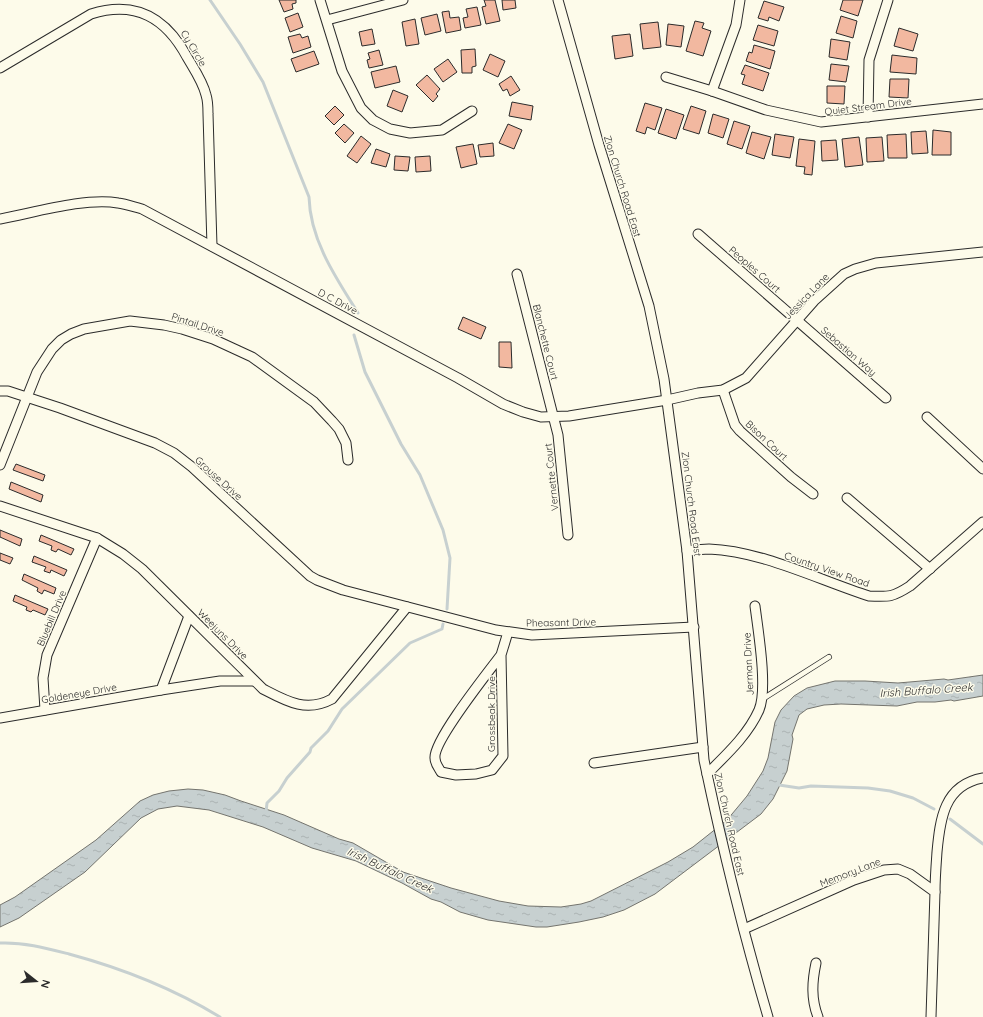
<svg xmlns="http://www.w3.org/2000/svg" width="983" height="1017" font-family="Quicksand,sans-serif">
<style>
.water{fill:url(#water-ripples);stroke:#74746e}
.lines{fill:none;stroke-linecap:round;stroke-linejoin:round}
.stream{stroke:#c7d0d0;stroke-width:3}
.building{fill:#f2b8a0;stroke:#2b2b2b}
.service-casing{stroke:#2b2b2b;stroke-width:6}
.minor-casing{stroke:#2b2b2b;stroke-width:11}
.service{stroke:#fdfbea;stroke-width:4.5}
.minor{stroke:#fdfbea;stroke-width:9}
.labels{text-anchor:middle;stroke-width:3;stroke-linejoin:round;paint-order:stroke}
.street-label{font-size:10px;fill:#2b2b2b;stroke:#fdfbea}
.water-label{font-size:11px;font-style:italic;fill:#2b2b2b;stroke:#fdfbea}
</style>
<defs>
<pattern id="water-ripples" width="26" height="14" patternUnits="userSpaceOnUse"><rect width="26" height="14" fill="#c7d0d0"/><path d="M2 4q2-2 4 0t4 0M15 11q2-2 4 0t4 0" fill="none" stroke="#abb3b3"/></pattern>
</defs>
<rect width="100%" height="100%" fill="#fdfbea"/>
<path class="water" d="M983,675v21l-29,5 -3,-1 -16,2h-18l-20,4 -56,-2 -17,1 -17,4 -8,6 -7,20 1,4 -6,32 -14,28 -12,15 -106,80 -31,16 -21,7 -24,5 -32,5h-11l-48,-7 -28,-8 -19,-10 -10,-3 -29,-16 -46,-22 -44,-13 -49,-21 -54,-17 -32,-4 -19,3 -17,9 -56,54 -66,46 -19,9v-22l15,-8 81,-57 44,-39 13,-6 16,-4 19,-2 15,1 22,5 16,6 43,14 55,24 14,4 50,29 48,16 48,13 29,5 33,1 20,-3 10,-3 77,-39 25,-15 34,-27 20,-24 16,-25 5,-13 7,-36 6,-12 13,-14 13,-8 28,-7h30l33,2 46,-4 4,1z"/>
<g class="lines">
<g class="stream">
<path d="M210,0l30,44 23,38 46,115c1,43 27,81 49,116"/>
<path d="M354,335l11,37 36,72 19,31 23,55 7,28 -3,51"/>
<path d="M777,784l2,1 20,3 12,-2 57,2 22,3 23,7 21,11"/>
<path d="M266,812l1,-9 12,-12 8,-13 23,-26 1,-4 17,-17 14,-22 68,-66 32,-14 1,-5"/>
<path d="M950,819l33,25"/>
<path d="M0,943c24,-1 46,5 69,11 52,14 105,35 151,63"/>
</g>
</g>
<g class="building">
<path d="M279,0h17v3l-4,1 1,5 -9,3z"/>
<path d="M484,0h11l5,21 -14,3 -4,-17 4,-1z"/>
<path d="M502,0h13l1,8 -13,2z"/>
<path d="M843,0h20l-5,16 -18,-6z"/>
<path d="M764,1l20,6 -5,14 -10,-4 -1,4 -10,-3z"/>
<path d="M477,7l4,18 -16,3 -2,-10 5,-1 -2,-8z"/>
<path d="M449,11l1,7 9,-1 2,13 -15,3 -4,-21z"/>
<path d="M298,13l5,14 -13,5 -5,-14z"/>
<path d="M437,14l4,17 -16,4 -4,-17z"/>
<path d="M841,16l16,5 -4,17 -17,-5z"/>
<path d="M415,19l4,25 -13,2 -4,-24z"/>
<path d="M695,21l9,2 -2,5 9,3 -8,25 -17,-5z"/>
<path d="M658,22l3,25 -18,2 -3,-25z"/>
<path d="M668,24l16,2 -3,21 -15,-2z"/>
<path d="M758,25l20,6 -4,15 -21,-6z"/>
<path d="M899,28l19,6 -5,17 -19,-5z"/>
<path d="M372,29l3,15 -13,2 -3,-14z"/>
<path d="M300,34l2,4 6,-2 3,11 -18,6 -5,-16z"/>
<path d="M630,34l3,22 -18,3 -3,-23z"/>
<path d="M831,39l19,3 -3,18 -18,-3z"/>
<path d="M754,45l21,6 -5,18 -24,-8 3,-9 3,1z"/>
<path d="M475,49l1,17 -4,1v6h-10l-1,-23z"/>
<path d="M379,50l4,15 -14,3 -2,-8 3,-1 -2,-6z"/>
<path d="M314,51l5,13 -23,8 -5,-13z"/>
<path d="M490,54l15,7 -7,16 -15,-7z"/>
<path d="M892,55l25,3 -1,16 -26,-2z"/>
<path d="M448,59l9,13 -14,10 -9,-13z"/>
<path d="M831,64l18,2 -3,16 -17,-2z"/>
<path d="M745,65l24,8 -6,18 -21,-7 3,-9 -4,-1z"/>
<path d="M396,66l4,16 -25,6 -4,-16z"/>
<path d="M427,75l13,14 -4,5 2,2 -5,6 -17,-17z"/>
<path d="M511,76l9,14 -10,6 -3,-7 -4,2 -4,-7z"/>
<path d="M890,79h19l-1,19 -19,-1z"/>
<path d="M827,86h18l-1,18 -17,-1z"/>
<path d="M393,90l15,6 -6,16 -15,-6z"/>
<path d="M512,102l21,4 -2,14 -22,-4z"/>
<path d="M645,103l17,5 -7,22 -8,-3 -2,7 -9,-3z"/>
<path d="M335,106l9,9 -10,10 -9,-9z"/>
<path d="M691,106l15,5 -7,23 -16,-5z"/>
<path d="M666,109l18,6 -8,24 -18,-6z"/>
<path d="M713,114l16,5 -6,19 -15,-5z"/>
<path d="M734,121l16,5 -8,23 -15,-5z"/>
<path d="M344,124l10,9 -9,10 -10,-10z"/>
<path d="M508,124l14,6 -8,19 -15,-6z"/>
<path d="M933,130l18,2v23h-19z"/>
<path d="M926,131l2,22 -16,1 -1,-22z"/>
<path d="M752,132l19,5 -7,22 -18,-6z"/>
<path d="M775,134l19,3 -4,21 -18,-3z"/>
<path d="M906,134l1,24h-19l-1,-23z"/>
<path d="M361,136l10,8 -14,19 -10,-7z"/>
<path d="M859,137l4,28 -18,2 -3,-28z"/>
<path d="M882,137l2,24 -17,1 -1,-24z"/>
<path d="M799,139l16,2 -3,34 -8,-1 1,-7 -9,-1z"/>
<path d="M836,140l2,20 -16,1 -1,-20z"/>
<path d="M493,143l1,13 -14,1 -2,-12z"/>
<path d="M473,144l4,20 -16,4 -5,-21z"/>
<path d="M376,149l14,5 -4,13 -15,-4z"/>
<path d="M395,156l15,1 -2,14 -14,-1z"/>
<path d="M430,156l1,15 -15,1 -1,-15z"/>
<path d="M463,317l23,10 -5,12 -23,-10z"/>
<path d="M499,342h12l1,26 -13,-1z"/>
<path d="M16,464l29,11 -2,6 -30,-11z"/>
<path d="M11,482l32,13 -2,7 -32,-13z"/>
<path d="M0,530l22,9 -2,7 -20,-9z"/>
<path d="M41,535l33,14 -3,6 -13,-6 -2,3 -5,-2 1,-4 -13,-5z"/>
<path d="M0,553l13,5 -3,6 -10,-4z"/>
<path d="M34,556l33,14 -3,6 -13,-6 -1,3 -6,-2 2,-4 -14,-5z"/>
<path d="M24,574l32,14 -2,6 -10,-4 -2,4 -5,-3 1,-3 -16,-8z"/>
<path d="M15,595l33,14 -3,6 -12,-5 -2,2 -5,-2 1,-3 -14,-6z"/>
</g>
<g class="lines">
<g class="service-casing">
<path id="service" d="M761,700l68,-43"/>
</g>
<g class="minor-casing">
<g id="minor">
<path d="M320,0l22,71 19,37 12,12 17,9 20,4 32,-3 30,-19"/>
<path d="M558,0l41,145 50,161 15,73 23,172 17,209c18,86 39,172 64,257"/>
<path d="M327,20l76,-20"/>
<path d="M0,68l91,-54c45,-14 75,4 96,43 7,12 16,25 19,38 2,6 2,13 2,19l4,132"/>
<path d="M666,77l46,14 54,19 55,12 162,-18"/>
<path d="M712,91l24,-66 4,-25"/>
<path d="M868,117l1,-57 19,-60"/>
<path d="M0,219c33,-6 86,-22 118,-16 8,1 16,4 24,6l316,169 45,26 20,8 18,5 28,-1 98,-16 31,-7 25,-3 23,-12 68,-77 30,-27 11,-5 21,-6 107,-11"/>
<path d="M698,234l188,164"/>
<path d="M517,274l41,161 10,100"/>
<path d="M723,390l12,35 5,6 51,46 22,17"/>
<path d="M0,391h8l52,17 95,35 19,10 18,14 118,109 7,4 26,10 153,40 36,5 162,-8"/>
<path d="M927,417l56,52"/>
<path d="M0,465l37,-93 15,-23 9,-9 10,-6 13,-5 46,-8 34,4 18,4 31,10 39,18 62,45 18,19 7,8 7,14 2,17"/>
<path d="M847,498l83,71"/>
<path d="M0,506l97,32 26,16 19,15 121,120c23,12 43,24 69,10l75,-92"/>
<path d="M687,551c8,-1 15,-2 22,-2 53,2 110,31 160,47 21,1 24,1 41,-10l73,-64"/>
<path d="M501,655c-12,16 -68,86 -66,103 0,6 4,10 6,14l15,3 20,-1 16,-4 11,-14 -2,-101 7,-23"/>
<path d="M161,690l59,-9h34"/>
<path d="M45,710l-2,-32 4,-23 50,-117"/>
<path d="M0,718l161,-28 28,-74"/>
<path d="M594,763l109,-16"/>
<path d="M707,774c19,-19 41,-39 52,-64 9,-21 -1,-80 -4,-104"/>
<path d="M935,892c0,-13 1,-26 2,-40 3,-33 7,-67 46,-74"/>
<path d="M744,929l110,-49 30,-10 14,-1 12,5 25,18 -4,125"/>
<path d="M816,963c-4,19 -5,36 2,54"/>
</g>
</g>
<use href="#service" class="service"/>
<use href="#minor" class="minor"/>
</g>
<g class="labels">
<g class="street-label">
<text transform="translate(194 48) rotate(59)" y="4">Cy Circle</text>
<text transform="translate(868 106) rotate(-7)" y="4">Quiet Stream Drive</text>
<text transform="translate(623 186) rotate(73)" y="4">Zion Church Road East</text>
<text transform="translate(755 269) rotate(41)" y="4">Peoples Court</text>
<text transform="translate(806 296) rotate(-46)" y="4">Jessica Lane</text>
<text transform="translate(338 301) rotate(28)" y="4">D C Drive</text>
<text transform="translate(198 324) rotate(18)" y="4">Pintail Drive</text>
<text transform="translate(546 342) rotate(76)" y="4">Blanchette Court</text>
<text transform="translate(849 351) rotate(41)" y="4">Sebastian Way</text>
<text transform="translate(767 440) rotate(43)" y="4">Bison Court</text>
<text transform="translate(551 477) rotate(-96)" y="4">Vernette Court</text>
<text transform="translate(219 478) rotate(42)" y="4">Grouse Drive</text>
<text transform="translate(692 504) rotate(83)" y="4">Zion Church Road East</text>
<text transform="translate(827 569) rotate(19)" y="4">Country View Road</text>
<text transform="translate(51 618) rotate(-67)" y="4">Bluebill Drive</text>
<text transform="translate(561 622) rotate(-1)" y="4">Pheasant Drive</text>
<text transform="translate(223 634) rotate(45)" y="4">Weejuns Drive</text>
<text transform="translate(748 664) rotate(-93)" y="4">Jerman Drive</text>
<text transform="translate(79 693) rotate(-10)" y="4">Goldeneye Drive</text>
<text transform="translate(491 714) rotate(-90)" y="4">Grossbeak Drive</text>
<text transform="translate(730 824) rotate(77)" y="4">Zion Church Road East</text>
<text transform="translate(850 872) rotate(-21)" y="4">Memory Lane</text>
</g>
<g class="water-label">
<text transform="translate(926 690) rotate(-4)" y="4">Irish Buffalo Creek</text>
<text transform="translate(390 870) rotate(25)" y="4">Irish Buffalo Creek</text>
</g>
</g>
<g transform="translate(36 981) rotate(107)" stroke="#fdfbea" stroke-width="3" paint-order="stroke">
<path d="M0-3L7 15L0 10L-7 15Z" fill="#2b2b2b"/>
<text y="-6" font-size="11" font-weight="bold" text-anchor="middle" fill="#2b2b2b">N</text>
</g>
</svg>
